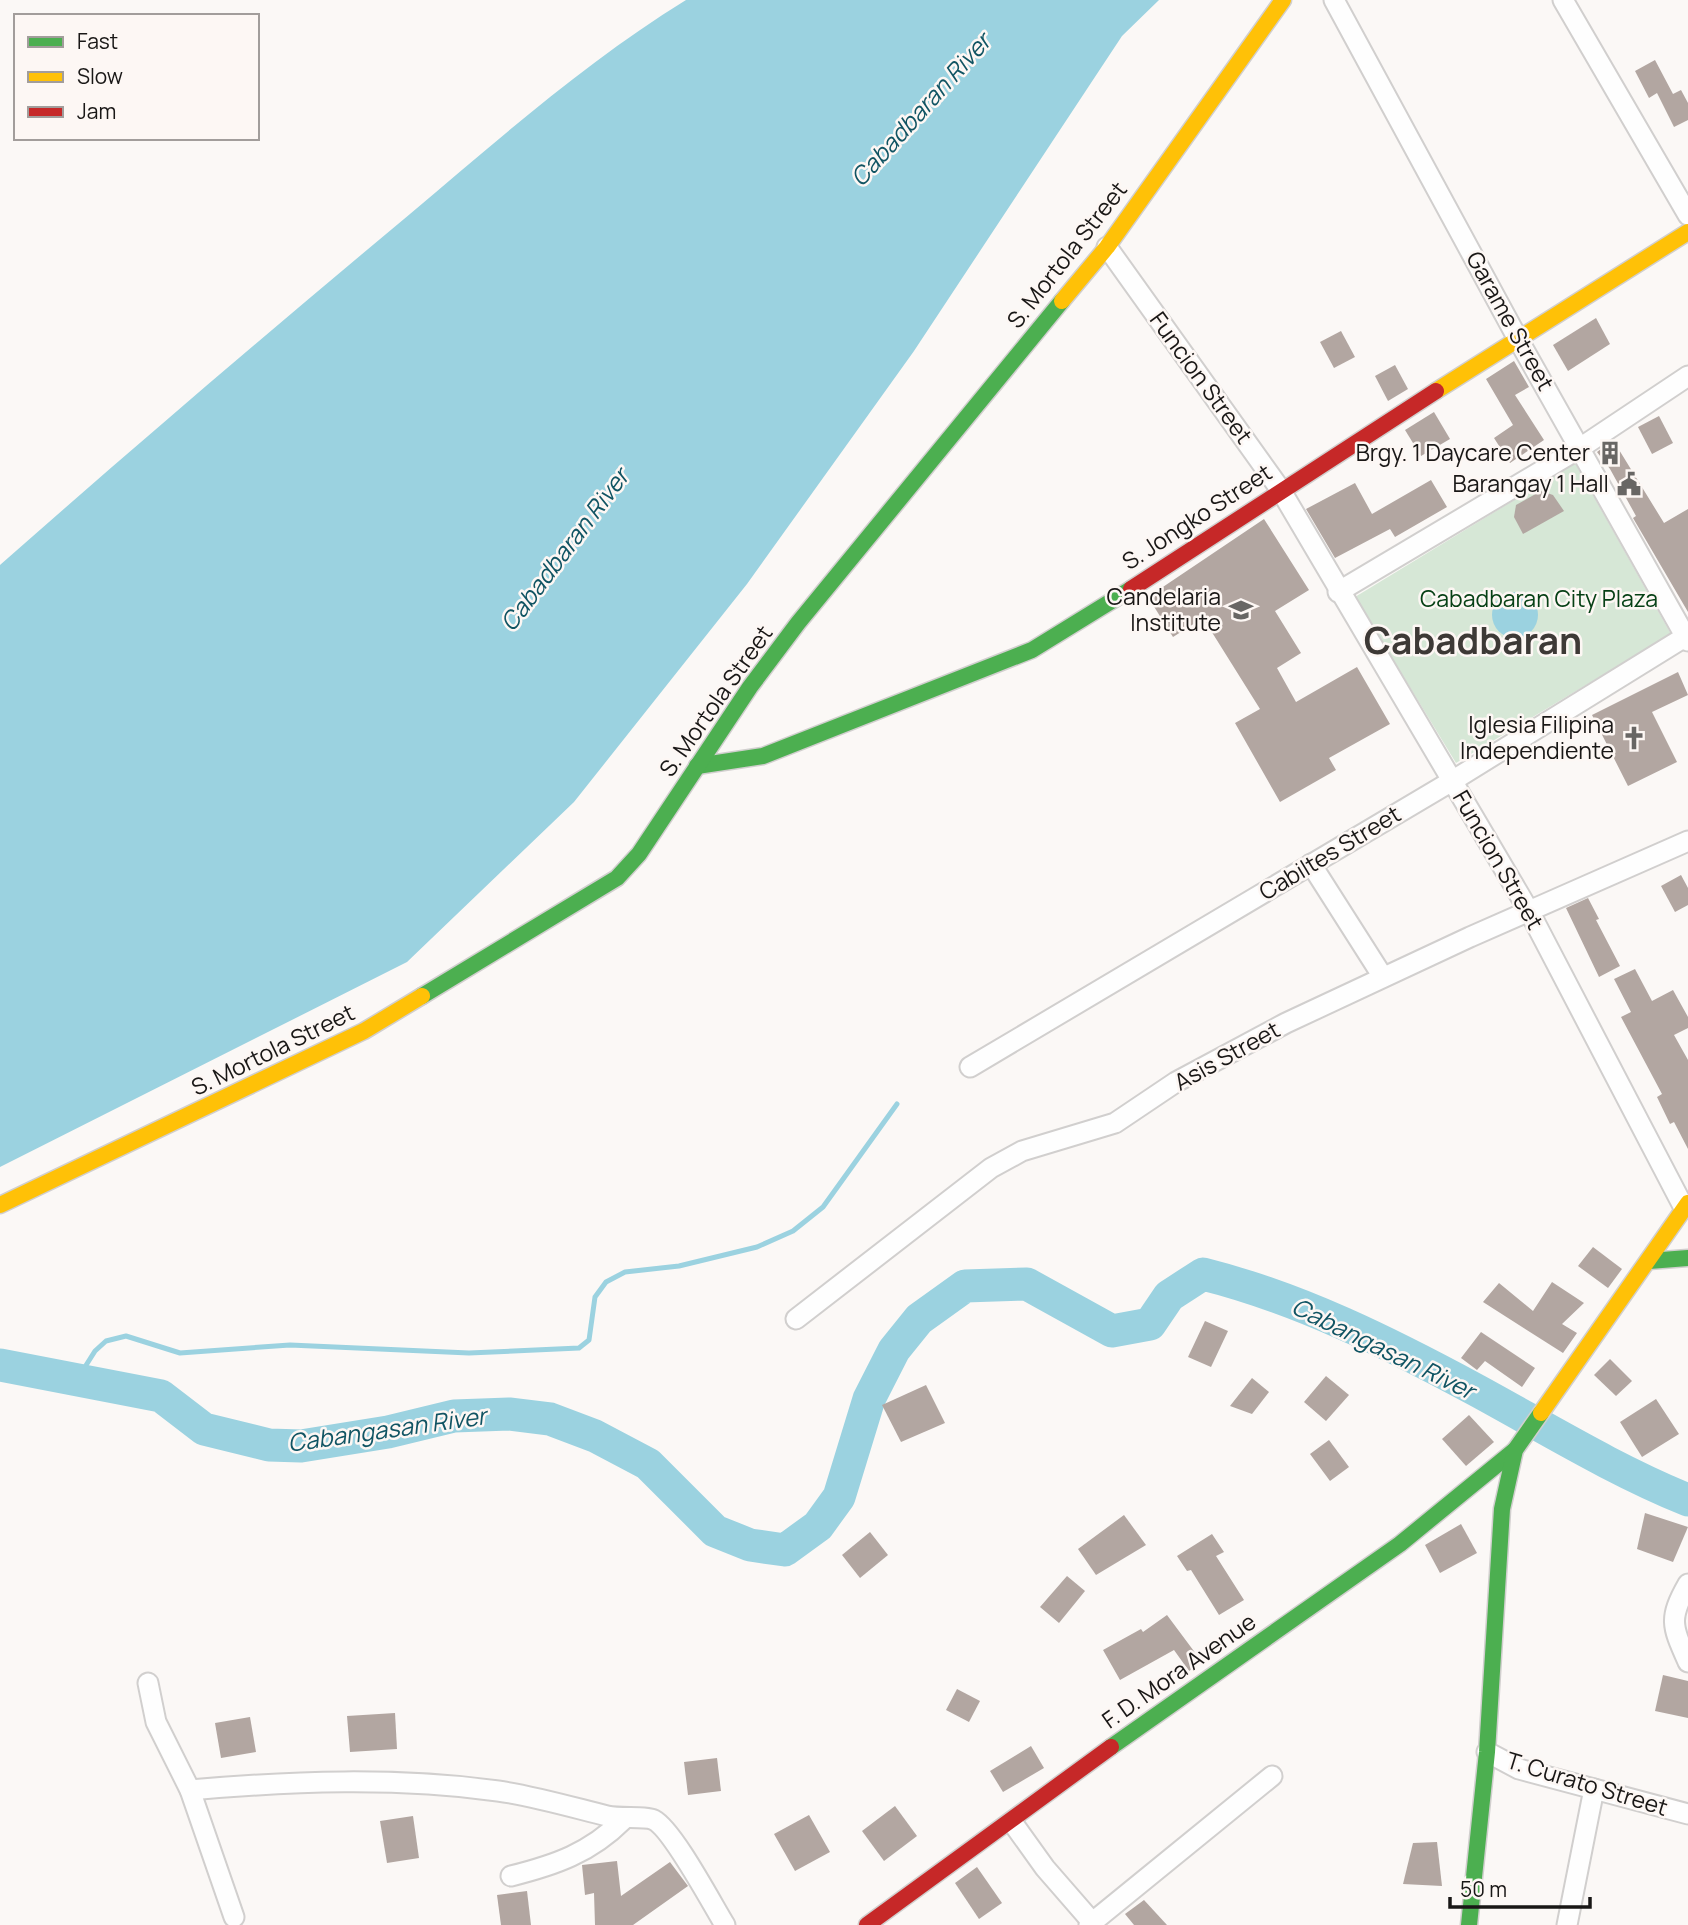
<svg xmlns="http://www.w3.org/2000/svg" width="1688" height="1925" font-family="Manrope,sans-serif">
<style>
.green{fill:#d6e7d6}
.water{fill:#9bd2e0}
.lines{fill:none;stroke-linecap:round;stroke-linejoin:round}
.stream{stroke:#9bd2e0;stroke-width:5}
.river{stroke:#9bd2e0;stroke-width:33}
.building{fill:#b2a6a1}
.street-casing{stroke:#d1cfce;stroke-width:23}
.fast-casing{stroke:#d1cfce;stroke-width:19}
.slow-casing{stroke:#d1cfce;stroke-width:19}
.jam-casing{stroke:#d1cfce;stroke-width:19}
.street{stroke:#fefefe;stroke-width:19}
.fast{stroke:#4caf50;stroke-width:16}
.slow{stroke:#ffc107;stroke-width:16}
.jam{stroke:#c62828;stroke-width:16}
.labels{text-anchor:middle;stroke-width:5;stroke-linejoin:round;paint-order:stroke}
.street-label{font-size:23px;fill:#191716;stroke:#fdf7f4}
.poi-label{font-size:23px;fill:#191716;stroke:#fdf7f4;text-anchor:end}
.park-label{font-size:23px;fill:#064015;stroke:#fdf7f4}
.water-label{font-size:24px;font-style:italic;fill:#105463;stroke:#fdf7f4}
.town-label{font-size:37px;font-weight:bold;fill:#3d3936;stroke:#fdf7f4}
</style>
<rect width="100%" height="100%" fill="#fbf8f6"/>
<path class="green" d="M1575,463l96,171 -215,129 -101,-166z"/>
<g class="water">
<path d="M686,0h473l-37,36 -208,315 -167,233 -173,218 -167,160 -407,205v-602c135,-119 272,-236 410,-351 89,-75 177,-153 276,-214z"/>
<circle cx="1515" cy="615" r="23"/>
</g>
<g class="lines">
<path class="stream" d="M78,1378l17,-27 11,-10 20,-5 54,17 110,-8 179,8 110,-5 10,-8 6,-43 11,-15 19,-10 54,-6 78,-19 36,-16 30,-24 74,-103"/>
<path class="river" d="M0,1365l161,31 43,33 65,16 32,1 87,-14 66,-16 55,-2 41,5 45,17 53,28 67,67 35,14 35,5 33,-24 21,-29 30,-98 25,-49 25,-31 46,-33 62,-2 85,47 38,-7 19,-28 34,-22c96,24 186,69 273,116 70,38 138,80 212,110"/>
</g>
<g class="building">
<path d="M1655,60l18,34 8,-4 7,13v17l-14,7 -17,-34 -8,5 -14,-27z"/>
<path d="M1596,318l14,26 -42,27 -15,-26z"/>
<path d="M1341,331l14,26 -21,11 -14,-26z"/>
<path d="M1514,361l15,26 -14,8 29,45 -34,23 -16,-25 19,-13 -27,-46z"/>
<path d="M1395,365l13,24 -20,12 -13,-25z"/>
<path d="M1434,412l16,27 -29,17 -16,-26z"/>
<path d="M1659,416l14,27 -21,11 -14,-27z"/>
<path d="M1613,440l51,83 24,-14v103l-55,-94 3,-2 -26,-47 -13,-17z"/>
<path d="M1431,480l16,27 -52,30 -5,-8 -55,29 -29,-49 49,-26 17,31z"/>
<path d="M1541,491l12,4 11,16 -41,23 -9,-17 2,-12z"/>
<path d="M1264,519l45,71 -34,21 26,42 -24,15 19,34 61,-35 33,57 -61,34 7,12 -56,32 -45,-79 25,-14 -57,-91 -30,19 -25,-40z"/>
<path d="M1678,672l10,23 -36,17 25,50 -49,24 -36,-71z"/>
<path d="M1681,875l7,13v17l-13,7 -14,-26z"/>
<path d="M1588,898l11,21 -3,1 24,46 -21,11 -33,-69z"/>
<path d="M1635,969l17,32 21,-11 15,27v11l-14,7 14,25v89l-14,-27 -4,2 -13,-27 5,-3 -41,-77 10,-5 -17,-33z"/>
<path d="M1593,1247l29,22 -14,19 -30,-22z"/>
<path d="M1552,1282l32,21 -22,21 15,9 -14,20 -80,-51 16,-19 34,28z"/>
<path d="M1205,1321l23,10 -17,36 -23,-10z"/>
<path d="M1481,1332l54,36 -13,19 -37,-26 -8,9 -16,-12z"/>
<path d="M1610,1359l22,22 -16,15 -22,-21z"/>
<path d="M1326,1376l23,19 -23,26 -22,-19z"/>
<path d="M1252,1378l17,14 -17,22 -22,-8z"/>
<path d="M926,1385l19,38 -44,19 -19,-37z"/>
<path d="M1656,1399l23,35 -37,23 -22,-35z"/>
<path d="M1469,1415l25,27 -28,24 -24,-27z"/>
<path d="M1329,1440l20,27 -19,14 -20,-27z"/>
<path d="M1645,1513l43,14 -15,35 -36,-13z"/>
<path d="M1124,1515l22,30 -50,30 -18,-26z"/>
<path d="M1461,1524l16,29 -37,20 -15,-28z"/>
<path d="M870,1532l18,23 -28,23 -18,-23z"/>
<path d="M1212,1534l12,18 -8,4 28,44 -25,15 -28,-45 -4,1 -10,-15z"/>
<path d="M1067,1576l18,15 -26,32 -19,-16z"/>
<path d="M1167,1615l35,47 -13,9 -15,-21 -54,30 -17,-30 38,-21 2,3z"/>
<path d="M1663,1675l25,6v37l-33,-7z"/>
<path d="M957,1689l23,12 -11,21 -23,-12z"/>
<path d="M395,1713l2,36 -47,3 -3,-36z"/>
<path d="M250,1717l6,35 -35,6 -6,-35z"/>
<path d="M1031,1746l13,22 -41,24 -13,-21z"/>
<path d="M717,1758l4,33 -33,4 -4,-33z"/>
<path d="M895,1806l22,30 -33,25 -22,-30z"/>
<path d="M809,1815l21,37 -35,19 -21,-37z"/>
<path d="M413,1816l6,42 -32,5 -7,-42z"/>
<path d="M1437,1842l5,44 -39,-2 10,-41z"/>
<path d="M617,1861l4,35 49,-34 18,24 -55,39h-38l-1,-32 -9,2 -3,-30z"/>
<path d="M977,1867l25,36 -23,16 -24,-36z"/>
<path d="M527,1891l4,34h-30l-4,-30z"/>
<path d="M1144,1900l23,25h-33l-9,-11z"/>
</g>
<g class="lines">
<g class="street-casing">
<g id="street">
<path d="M1334,0l185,341 169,300"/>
<path d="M1563,0l125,215"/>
<path d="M1107,247l173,242 249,422 154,295"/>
<path d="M1338,592l242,-144 108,-72"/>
<path d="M1311,864l72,113"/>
<path d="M970,1067l482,-286 236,-146"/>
<path d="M796,1319l195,-151 31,-17 93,-28 61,-41 110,-59 184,-86 218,-96"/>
<path d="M1688,1584c-20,35 -16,42 0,78"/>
<path d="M148,1683l8,39 34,68 44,127"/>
<path d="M1487,1752l32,17 169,45"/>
<path d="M190,1790c102,-9 206,-13 308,1 36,5 73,16 109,25 13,3 39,0 47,4 19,10 58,84 71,105"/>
<path d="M1012,1822l33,46 47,54"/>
<path d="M511,1876c44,-11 79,-23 112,-56"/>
<path d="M1089,1925l183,-149"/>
<path d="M1567,1925l27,-136"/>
</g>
</g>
<g class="fast-casing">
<g id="fast">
<path d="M697,766l66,-10 269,-106 99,-61"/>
<path d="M422,996l195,-118 22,-24 111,-167 48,-64 264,-322"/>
<path d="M1649,1261l39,-3"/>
<path d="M1111,1747l289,-203 115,-94"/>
<path d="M1469,1925l18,-173 15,-243 13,-59 26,-37"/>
</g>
</g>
<g class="slow-casing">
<g id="slow">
<path d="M1062,301l45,-54 176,-247"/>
<path d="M1436,391l252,-159"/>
<path d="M0,1205l364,-174 58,-35"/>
<path d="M1541,1413l147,-210"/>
</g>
</g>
<g class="jam-casing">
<g id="jam">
<path d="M1131,589l305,-198"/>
<path d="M867,1925l244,-178"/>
</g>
</g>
<use href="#street" class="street"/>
<use href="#fast" class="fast"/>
<use href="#slow" class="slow"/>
<use href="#jam" class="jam"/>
</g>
<defs>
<g id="building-bare" transform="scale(1.89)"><path d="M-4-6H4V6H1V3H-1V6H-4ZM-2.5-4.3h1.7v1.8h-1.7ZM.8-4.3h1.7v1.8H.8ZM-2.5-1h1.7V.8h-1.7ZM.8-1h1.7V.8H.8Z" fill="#686664" stroke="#fdf7f4" stroke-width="2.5" paint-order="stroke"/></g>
<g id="civic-bare" transform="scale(1.89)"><path d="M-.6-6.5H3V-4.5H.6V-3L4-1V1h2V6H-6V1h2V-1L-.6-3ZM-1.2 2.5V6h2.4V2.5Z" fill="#686664" stroke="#fdf7f4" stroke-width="2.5" paint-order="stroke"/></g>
<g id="school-bare" transform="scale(1.89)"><path d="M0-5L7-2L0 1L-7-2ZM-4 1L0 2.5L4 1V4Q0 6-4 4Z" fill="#686664" stroke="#fdf7f4" stroke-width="2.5" paint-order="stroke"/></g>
<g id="church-bare" transform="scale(1.89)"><path d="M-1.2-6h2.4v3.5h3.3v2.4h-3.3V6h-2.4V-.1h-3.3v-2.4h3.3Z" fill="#686664" stroke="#fdf7f4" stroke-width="2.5" paint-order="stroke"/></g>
</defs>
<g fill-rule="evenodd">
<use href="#building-bare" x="1610" y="453"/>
<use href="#civic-bare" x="1629" y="484"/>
<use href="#school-bare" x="1241" y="610"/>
<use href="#church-bare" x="1634" y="738"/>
</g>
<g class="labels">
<g class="street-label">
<text transform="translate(1067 255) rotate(-52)" y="8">S. Mortola Street</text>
<text transform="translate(1510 321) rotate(61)" y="8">Garame Street</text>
<text transform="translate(1201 378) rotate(54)" y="8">Funcion Street</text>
<text transform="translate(1197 517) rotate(-33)" y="8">S. Jongko Street</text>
<text transform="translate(716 701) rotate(-55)" y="8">S. Mortola Street</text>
<text transform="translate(1330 853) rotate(-31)" y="8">Cabiltes Street</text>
<text transform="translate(1498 860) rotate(60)" y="8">Funcion Street</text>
<text transform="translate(273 1050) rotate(-26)" y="8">S. Mortola Street</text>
<text transform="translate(1227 1056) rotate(-29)" y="8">Asis Street</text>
<text transform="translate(1179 1671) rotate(-35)" y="8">F. D. Mora Avenue</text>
<text transform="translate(1587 1784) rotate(17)" y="8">T. Curato Street</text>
</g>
<g class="poi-label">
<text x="1590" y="461">Brgy. 1 Daycare Center</text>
<text x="1609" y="492">Barangay 1 Hall</text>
<text x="1221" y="605">Candelaria<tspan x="1221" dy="26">Institute</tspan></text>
<text x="1614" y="733">Iglesia Filipina<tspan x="1614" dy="26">Independiente</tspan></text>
</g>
<g class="park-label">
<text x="1539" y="607">Cabadbaran City Plaza</text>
</g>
<g class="water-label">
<text transform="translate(921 110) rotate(-48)" y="8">Cabadbaran River</text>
<text transform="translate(565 550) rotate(-53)" y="8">Cabadbaran River</text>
<text transform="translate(1383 1349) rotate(26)" y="8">Cabangasan River</text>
<text transform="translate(387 1430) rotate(-8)" y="8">Cabangasan River</text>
</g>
<g class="town-label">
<text x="1473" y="654">Cabadbaran</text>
</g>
</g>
<rect x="14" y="14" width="245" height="126" fill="#fdf7f4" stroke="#a29d9b" stroke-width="2"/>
<rect x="28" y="37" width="35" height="10" fill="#4caf50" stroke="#a29d9b" stroke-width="2"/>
<text x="77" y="49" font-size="21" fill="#191716">Fast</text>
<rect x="28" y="72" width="35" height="10" fill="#ffc107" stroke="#a29d9b" stroke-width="2"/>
<text x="77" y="84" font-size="21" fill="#191716">Slow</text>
<rect x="28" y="107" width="35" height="10" fill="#c62828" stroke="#a29d9b" stroke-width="2"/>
<text x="77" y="119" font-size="21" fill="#191716">Jam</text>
<path d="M1450 1897v10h140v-10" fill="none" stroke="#191716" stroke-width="3.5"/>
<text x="1460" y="1897" font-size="21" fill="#191716" stroke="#fdf7f4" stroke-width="5" paint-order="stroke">50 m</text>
</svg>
